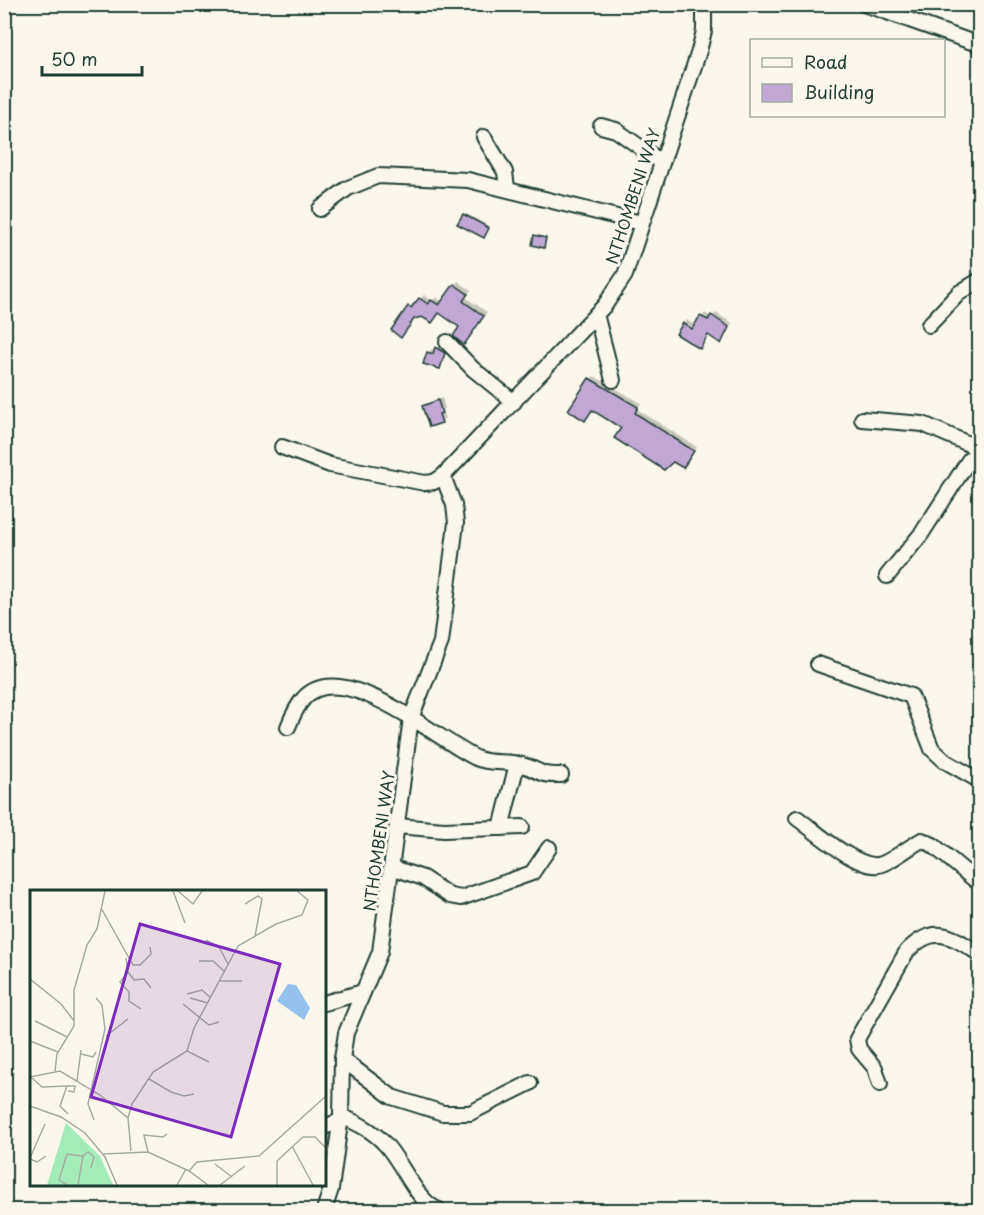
<svg xmlns="http://www.w3.org/2000/svg" width="984" height="1215" font-family="'Playpen Sans',sans-serif">
<style>
.shadow{fill:#0003}
.building{fill:#c1a7d4;stroke:#1f3d34;stroke-width:1.5}
.lines{fill:none;stroke-linecap:round;stroke-linejoin:round}
.minor-casing{stroke:#1f3d34;stroke-width:18}
.minor{stroke:#fbf7ec;stroke-width:14}
.labels{text-anchor:middle;stroke-width:6;stroke-linejoin:round;paint-order:stroke}
.street-label{font-size:16px;fill:#1f3d34;stroke:#fbf7ec}
.inset-road{fill:none;stroke:#a3ada2;stroke-width:1.5}
.view{fill:#7b2cbf;fill-opacity:0.15;stroke:#7b2cbf;stroke-width:3}
.inset-edge{fill:none;stroke:#1f3d34;stroke-width:3}
</style>
<rect width="100%" height="100%" fill="#fbf7ec"/>
<filter id="ink" filterUnits="userSpaceOnUse"><feTurbulence type="fractalNoise" baseFrequency=".0167" numOctaves="2"/><feDisplacementMap in="SourceGraphic" scale="12" xChannelSelector="R" yChannelSelector="G"/><feConvolveMatrix kernelMatrix="1 2 1 2 8 2 1 2 1" color-interpolation-filters="sRGB"/></filter>
<g filter="url(#ink)">
<g class="shadow">
<path d="M465,213l24,13 -4,9 -21,-20z"/>
<path d="M458,281l13,9 -6,7 22,15 -23,31 -3,-16 -22,-15 -25,5 -5,-10 4,-4 2,2 9,-10 8,6 4,-4 7,5z"/>
<path d="M705,313l6,4 5,-4 16,10 -11,19 -12,-8 -9,13 -16,-23 3,-4 9,6z"/>
<path d="M440,345l8,4 -9,18 -11,-14 4,-4 3,2z"/>
<path d="M594,376l47,27 -4,6 60,38 -10,16 -4,3 -60,-38 -33,-49z"/>
<path d="M442,398l3,10 -3,3 3,7 -4,4 -17,-16z"/>
</g>
<g class="building">
<path d="M463,214l26,14 -5,10 -27,-14z"/>
<path d="M534,235l12,3 -2,10 -12,-3z"/>
<path d="M454,284l14,10 -5,7 21,15 -20,29 -11,-9 6,-9 -20,-14 -7,10 -10,-6 -8,2 -13,19 -10,-8 17,-24 3,2 8,-10 9,6 3,-4 8,5z"/>
<path d="M711,315l18,12 -8,17 -13,-9 -8,14 -24,-15 7,-11 9,6 8,-13 8,4z"/>
<path d="M435,347l10,6 -5,16 -17,-5 4,-12 6,2z"/>
<path d="M589,378l49,29 -3,6 59,38 -11,17 -10,-6 -9,8 -50,-32 7,-10 -29,-18 -7,11 -17,-11z"/>
<path d="M438,400l4,13 -3,1 3,9 -13,4 -7,-21z"/>
</g>
<g class="lines">
<g class="minor-casing">
<g id="minor">
<path d="M864,4l116,41"/>
<path d="M601,126l15,4 45,32"/>
<path d="M484,137l21,35 2,16"/>
<path d="M320,209l28,-21 30,-12 90,4 173,43"/>
<path d="M596,314l17,66"/>
<path d="M929,325l30,-32 21,-13"/>
<path d="M447,342l26,27 41,33"/>
<path d="M862,419l61,5 57,25"/>
<path d="M282,447l48,18 95,18 9,-1 9,-6"/>
<path d="M887,576l35,-43 47,-73 11,-11"/>
<path d="M818,664l93,32 21,53 13,12 35,20"/>
<path d="M288,727c4,-10 9,-21 16,-29 39,-42 135,43 172,60 15,7 31,2 46,7 19,5 16,11 39,10"/>
<path d="M797,818c18,13 59,50 81,47 10,-1 32,-19 44,-25l11,5 42,35"/>
<path d="M397,826l47,4 78,-3"/>
<path d="M501,828l16,-64"/>
<path d="M391,867l32,11 27,18 11,2 71,-25 17,-25"/>
<path d="M324,1003l39,-11"/>
<path d="M342,1059l50,38 51,16h27l60,-30"/>
<path d="M880,1084l-5,-16 -16,-19 -2,-10 50,-88c28,-28 44,-15 73,3"/>
<path d="M341,1116c16,7 31,14 43,27 18,18 32,59 55,67"/>
<path d="M324,1127l16,-6"/>
<path d="M324,1210l7,-21 10,-73 1,-57 4,-26 34,-81 31,-234 30,-76 15,-119 -2,-18 -11,-29 162,-171 20,-30 74,-224 5,-20v-27"/>
</g>
</g>
<use href="#minor" class="minor"/>
</g>
</g>
<g class="labels">
<g class="street-label">
<text transform="translate(633 196) rotate(-72)" y="6">NTHOMBENI WAY</text>
<text transform="translate(379 841) rotate(-82)" y="6">NTHOMBENI WAY</text>
</g>
</g>
<g transform="translate(30 890)">
<rect width="296" height="296" fill="#fbf7ec"/>
<path d="M36,233l34,33 13,29h-66z" fill="#a3ecba"/>
<path d="M258,94l8,1 14,23 -6,12 -27,-19z" fill="#94c1ee"/>
<path class="inset-road" d="M143,1l12,32M148,1l15,13 9,-13M215,14l13,-8 4,3 -7,37M71,18l32,57h7l11,-11 -1,-7M176,50l13,7 9,17M96,68l2,14 -8,10 9,10v9l12,8M169,71h14l12,11M98,82l6,8 10,-1 7,9M0,89l31,25 13,17M190,91h22M157,104l15,-4 9,8M160,108l18,5M153,114l26,21 10,-3M5,131l32,16M76,146l22,-17M0,151l28,11M157,161l22,11M51,164l12,3 3,-5M25,181l2,-17 17,-28v-36l13,-45 10,-16 8,-38M0,186l12,11 25,-1 -7,20 8,8M0,187l30,-6 40,24 28,23 3,33M119,189l22,13 13,4 10,-2M47,191l4,-31M37,196h8l-1,6 -6,-1M0,216l31,11 24,16 20,24 12,28M98,228l4,-14 21,-32 34,-21 7,-23 44,-82 38,-22 26,-9 6,-15 -11,-9M64,230l-6,-16 17,-75 -3,-24 -6,-7M262,256l21,39M118,262l-4,-17 19,2 4,-3M74,264l44,-2 41,19 19,14M0,268l15,-34M0,269l7,3 9,-6M185,274l17,13M159,281l8,-9 62,-6 67,-60M37,295l-8,-5 8,-26 16,2M48,295l5,-29 5,-4 6,5 -3,11M147,295l9,-16M190,295l25,-19M247,295v-24l26,-24h12l11,11"/>
<path class="view" d="M110,34l140,40 -49,173 -140,-40z"/>
<rect width="296" height="296" class="inset-edge"/>
</g>
<rect width="984" height="1215" fill="none" stroke="#fbf7ec" stroke-width="24"/>
<rect x="12" y="12" width="960" height="1191" fill="none" stroke="#1f3d34" stroke-width="2" filter="url(#ink)"/>
<rect x="750" y="39" width="195" height="78" fill="#fbf7ec" stroke="#a3ada2" stroke-width="1.5"/>
<rect x="762" y="58" width="30" height="9" fill="#fbf7ec" stroke="#a3ada2" stroke-width="1.5"/>
<text x="804" y="69" font-size="18" fill="#1f3d34">Road</text>
<rect x="762" y="84" width="30" height="18" fill="#c1a7d4" stroke="#a3ada2" stroke-width="1.5"/>
<text x="804" y="99" font-size="18" fill="#1f3d34">Building</text>
<path d="M42 66v9h100v-9" fill="none" stroke="#1f3d34" stroke-width="3"/>
<text x="51" y="66" font-size="18" fill="#1f3d34" stroke="#fbf7ec" stroke-width="4.5" paint-order="stroke">50 m</text>
</svg>
